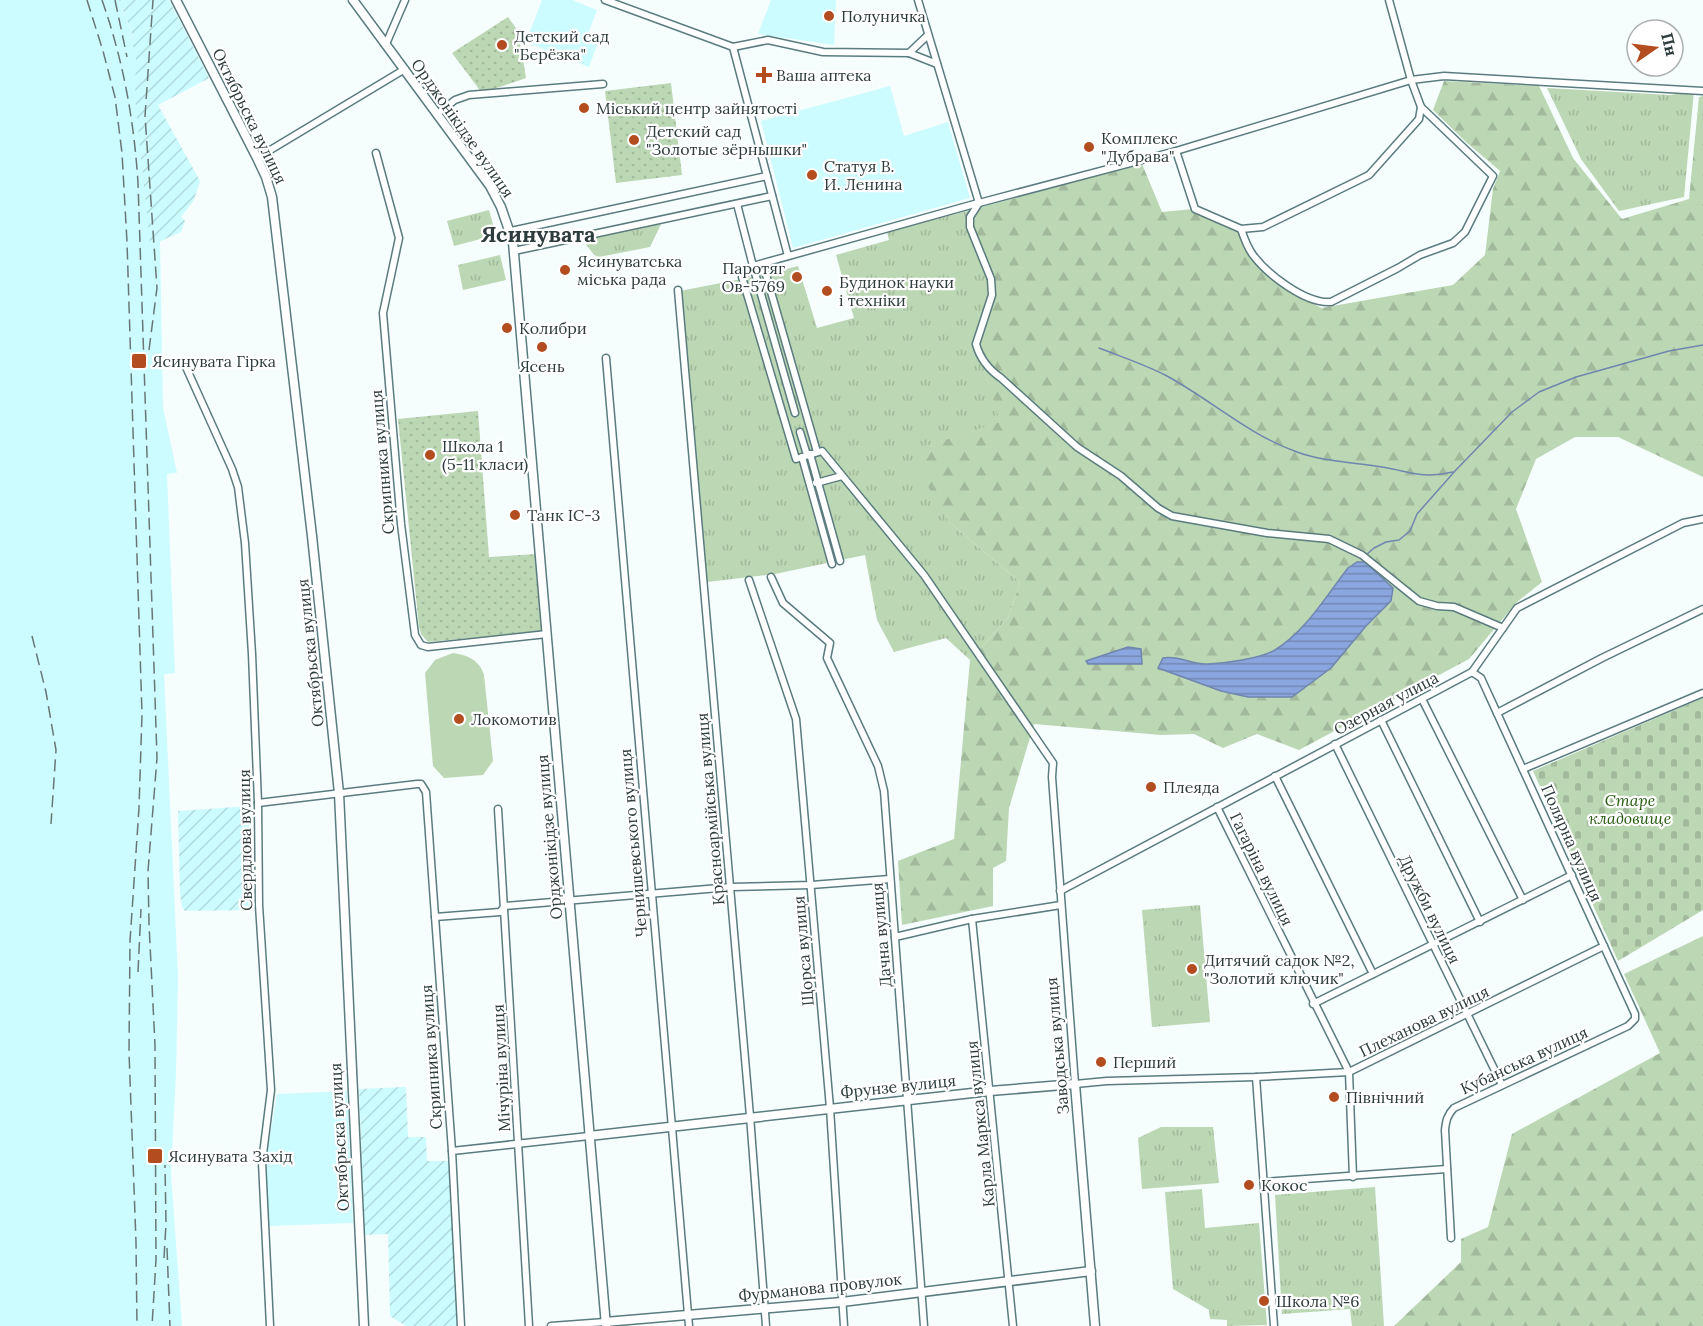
<svg xmlns="http://www.w3.org/2000/svg" width="1703" height="1326" font-family="Lora,serif">
<style>
.built{fill:#ccfcff}
.industrial{fill:url(#industrial-furrows)}
.grass{fill:url(#grass-tufts)}
.forest{fill:url(#forest-firs)}
.cemetery{fill:url(#cemetery-stones)}
.garden{fill:url(#garden-dots)}
.pitch{fill:#bcd7b3}
.water{fill:url(#water-rules);stroke:#6f86ae;stroke-width:1.5}
.lines{fill:none;stroke-linecap:round;stroke-linejoin:round}
.stream{stroke:#6f86ae;stroke-width:1.5}
.street-casing{stroke:#5a7c7f;stroke-width:9}
.secondary-casing{stroke:#5a7c7f;stroke-width:11}
.street{stroke:#fff;stroke-width:6}
.secondary{stroke:#fff;stroke-width:8}
.rail{stroke:#6a7676;stroke-width:1.5;stroke-dasharray:12 6;stroke-linecap:butt}
.poi-dot{fill:#b34d20;stroke:#fff;stroke-width:2}
.labels{text-anchor:middle;stroke-width:4.5;stroke-linejoin:round;paint-order:stroke}
.poi-label{font-size:16px;fill:#2e3c3d;stroke:#fff;text-anchor:start}
.street-label{font-size:16px;fill:#2e3c3d;stroke:#fff}
.park-label{font-size:16px;font-style:italic;fill:#295c11;stroke:#fff}
.district-label{font-size:22px;font-weight:bold;fill:#2e3c3d;stroke:#fff}
</style>
<defs>
<pattern id="industrial-furrows" width="10" height="10" patternUnits="userSpaceOnUse" patternTransform="scale(1.5)"><rect width="10" height="10" fill="#ccfcff"/><path d="M-1 1l2-2M0 10L10 0M9 11l2-2" fill="none" stroke="#b0d9db"/></pattern>
<pattern id="grass-tufts" width="24" height="20" patternUnits="userSpaceOnUse" patternTransform="scale(1.5)"><rect width="24" height="20" fill="#bcd7b3"/><path d="M3 7l-1-3M5 7V3M7 7l1-3M15 17l-1-3M17 17v-4M19 17l1-3" fill="none" stroke="#a2b99b"/></pattern>
<pattern id="forest-firs" width="22" height="20" patternUnits="userSpaceOnUse" patternTransform="scale(1.5)"><rect width="22" height="20" fill="#bcd7b3"/><path d="M5 1l3.5 6h-7zM16 11l3.5 6h-7z" fill="#a2b99b"/></pattern>
<pattern id="cemetery-stones" width="16" height="16" patternUnits="userSpaceOnUse" patternTransform="scale(1.5)"><rect width="16" height="16" fill="#bcd7b3"/><path d="M2 7V4a2 2 0 0 1 4 0v3zM10 15v-3a2 2 0 0 1 4 0v3z" fill="#a2b99b"/></pattern>
<pattern id="garden-dots" width="8" height="8" patternUnits="userSpaceOnUse" patternTransform="scale(1.5)"><rect width="8" height="8" fill="#bcd7b3"/><path d="M2 2h.1M6 6h.1" fill="none" stroke="#a2b99b" stroke-width="1.8" stroke-linecap="round"/></pattern>
<pattern id="water-rules" width="6" height="5" patternUnits="userSpaceOnUse" patternTransform="scale(1.5)"><rect width="6" height="5" fill="#8ba5de"/><path d="M0 2.5h6" fill="none" stroke="#7288b5"/></pattern>
</defs>
<rect width="100%" height="100%" fill="#f6fdfd"/>
<g class="built">
<path d="M0,0h119l14,37 -3,1 6,15 24,190 3,165 14,65 -10,1 8,199 -11,1 14,303 -2,96 -5,101 11,152h-182z"/>
<path d="M542,0h30l25,10 -10,27 11,5 -9,25 -63,-25z"/>
<path d="M771,0h65l-2,45 -76,-11z"/>
<path d="M890,86l14,50 44,-14 22,76 -177,50 -32,-127z"/>
<path d="M347,1091l6,132 -85,3 -2,-66 11,-66z"/>
</g>
<g class="industrial">
<path d="M119,0h50l40,78 -51,27 42,76 -6,19 -13,17 4,4 -4,11 -27,12h-4l-15,-146 1,-45 -6,-15 3,-2z"/>
<path d="M251,806l2,104 -68,1 -3,-4 -2,-14 -2,-82z"/>
<path d="M406,1087l2,50h18l1,24h22l10,165h-53l-16,-10 -2,-82 -23,1 -6,-146z"/>
</g>
<g class="grass">
<path d="M1547,88l123,7 24,-4 -10,106 -65,14 -38,-52z"/>
<path d="M489,210l7,25 -42,11 -7,-25z"/>
<path d="M963,212l22,58 5,21 -15,54 9,24 17,53 -76,25 24,75 71,60 -12,36 -38,42 -24,-22 -52,14 -17,-32 -12,-65 -90,19 -68,8 -27,-291 92,-18 26,-7 19,62 37,-10 -18,-63 53,-15 -2,-8z"/>
<path d="M662,222l-12,25 -51,10 -5,-2 -9,-12 2,-5z"/>
<path d="M500,255l6,25 -43,10 -5,-25z"/>
<path d="M1200,905l10,117 -58,5 -10,-117z"/>
<path d="M1161,1127h52l6,56 -77,6 -4,-51z"/>
<path d="M1375,1187l9,139h-32l-2,-17 -68,5 -7,-119z"/>
<path d="M1202,1189l3,39 54,-5 8,102 -40,1v-6l-17,-1 -1,-9 -36,-21 -8,-97z"/>
</g>
<g class="forest">
<path d="M1444,81l95,5 34,72 49,61 67,-20 10,-102 4,-1v381l-85,-40h-43l-39,22 -20,50 26,73 -25,20 -48,57 -170,91 -42,-16 -34,14 -29,-14 -33,1 -127,-11 -25,84 -3,53 -13,7v38l-91,19 -4,-64 56,-22 16,-179 38,-42 12,-36 -71,-60 -30,-51 5,-24 76,-25 -16,-53 -9,-24 14,-54 -4,-21 -22,-58 179,-48 20,48 31,-3 44,22 21,35 33,24 30,18 132,-23 32,-30 8,-66 7,-18 -34,-29 -33,-32z"/>
<path d="M1703,936v390h-309l67,-64v-23l27,-12 24,-93 148,-81 -36,-79z"/>
</g>
<path class="cemetery" d="M1703,698v212l-85,51 -85,-190z"/>
<g class="garden">
<path d="M508,17l10,14 8,47 -44,15 -30,-40z"/>
<path d="M671,83l11,92 -66,8 -11,-92z"/>
<path d="M478,411l11,146 48,-3 7,77 -116,11 -7,-8 -2,-7 -21,-208z"/>
</g>
<g class="pitch">
<path d="M453,653c15,2 26,7 31,22l9,86 -10,14 -39,3 -11,-12 -8,-93 10,-13z"/>
<path d="M1201,1191l1,16 -34,3 -1,-16z"/>
</g>
<g class="water">
<path d="M1357,562h8l28,26 -2,13 -25,25 -35,42 -39,29h-44l-27,-6 -63,-23 5,-10c16,-3 29,7 45,6 18,-1 51,-5 67,-14 31,-19 51,-54 73,-82z"/>
<path d="M1128,647l13,2 1,15h-54l-2,-3z"/>
</g>
<g class="lines">
<g class="stream">
<path d="M1099,348c23,9 47,17 68,28 44,24 82,59 130,76 27,10 56,10 85,15 31,5 38,12 71,5"/>
<path d="M1366,555l8,-7 12,-6 13,-2 11,-9 7,-17 38,-43 57,-59 27,-20 37,-15 93,-26 34,-6"/>
</g>
<g class="street-casing">
<g id="street">
<path d="M605,0l128,47 35,-7 55,12 86,1 19,-18"/>
<path d="M918,0l61,203 197,-52 235,-71 33,-4 259,15"/>
<path d="M386,44l19,-44"/>
<path d="M733,47l55,209"/>
<path d="M909,53l28,11"/>
<path d="M437,114l18,-14 14,-5 134,-11"/>
<path d="M1176,151l19,58 46,20 22,-2 106,-52 50,-56 2,-12 -10,-27 -22,-80"/>
<path d="M376,153l23,85 -16,75 18,211 14,111 6,10 7,2 119,-13"/>
<path d="M257,158l148,-89"/>
<path d="M979,203l-9,14v10l21,52 1,16 -16,49c4,15 12,25 25,34l76,69 44,29 37,32 14,8 95,17 62,6 33,16 57,46 18,5 17,1 49,21"/>
<path d="M737,204l16,62 225,-63"/>
<path d="M1241,229c3,9 6,18 12,26 15,20 53,49 78,47l67,-34 22,-13 33,-12 12,-11 28,-56 -72,-69"/>
<path d="M511,231l256,-55"/>
<path d="M514,251l258,-55"/>
<path d="M753,266l42,147"/>
<path d="M678,290l72,826 16,210"/>
<path d="M606,358l83,968"/>
<path d="M185,365l47,104 6,18 7,56 7,111 6,149 1,102 12,185 -9,72 8,164"/>
<path d="M800,432l7,23"/>
<path d="M817,452l-52,-181 -12,-5 -11,11 54,182 26,-8 102,124 129,188 -1,14 23,307 32,-3 149,-4 93,-5 -132,-265"/>
<path d="M810,454l30,107"/>
<path d="M802,457l30,107"/>
<path d="M816,483l26,-7"/>
<path d="M771,577l12,26 47,40 -3,15 51,108 6,25 40,535"/>
<path d="M749,580l47,139 34,389 14,218"/>
<path d="M1422,699l101,201"/>
<path d="M1497,713l105,-55 101,-49"/>
<path d="M1381,720l99,202"/>
<path d="M1335,744l167,341"/>
<path d="M1523,769l180,-76"/>
<path d="M1275,776l98,198"/>
<path d="M258,803l159,-19h4l5,8 26,359 9,175"/>
<path d="M498,809l31,517"/>
<path d="M1060,891l412,-219 45,-64 166,-85 20,-4"/>
<path d="M435,917l65,-5 5,-6 226,-19 80,-2 79,-6"/>
<path d="M972,919l41,407"/>
<path d="M895,937l77,-18 89,-14"/>
<path d="M1313,1004l259,-129"/>
<path d="M1256,1077l18,249"/>
<path d="M452,1151l137,-15"/>
<path d="M1353,1177l-4,-105 255,-126"/>
<path d="M1264,1182l183,-13"/>
<path d="M1451,1238l-6,-108c1,-9 2,-15 9,-22l174,-82 7,-7v-5l-138,-301 -16,-35 -9,-6"/>
<path d="M551,1326l54,-4"/>
</g>
</g>
<g class="secondary-casing">
<g id="secondary">
<path d="M176,0l81,158 9,19 6,20 40,339 27,257 25,533"/>
<path d="M353,0l137,186 11,21 12,35 93,1084"/>
<path d="M589,1136l401,-45 85,-7 20,242"/>
<path d="M605,1322l237,-20 249,-31"/>
</g>
</g>
<use href="#street" class="street"/>
<use href="#secondary" class="secondary"/>
<g class="rail">
<path d="M87,0l16,51 12,46 7,56 5,89 15,472 -3,94 -9,133 -1,111 7,190 1,84"/>
<path d="M102,0c21,60 32,119 36,183l19,575 -9,113 1,53 6,121 1,215 -4,66"/>
<path d="M115,0l12,57"/>
<path d="M149,350l8,-62 -12,-172 8,-116"/>
<path d="M32,636l14,56 10,58 -5,74"/>
<path d="M138,972l3,-63"/>
<path d="M167,1248l3,78"/>
<path d="M164,1258l2,-34 -1,-59"/>
</g>
</g>
<g class="poi-dot">
<circle cx="829" cy="16" r="6"/>
<circle cx="502" cy="45" r="6"/>
<path d="M761 66h6v6h6v6h-6v6h-6v-6h-6v-6h6z"/>
<circle cx="584" cy="108" r="6"/>
<circle cx="634" cy="140" r="6"/>
<circle cx="1089" cy="147" r="6"/>
<circle cx="812" cy="175" r="6"/>
<circle cx="565" cy="270" r="6"/>
<circle cx="797" cy="277" r="6"/>
<circle cx="827" cy="291" r="6"/>
<circle cx="507" cy="328" r="6"/>
<circle cx="542" cy="347" r="6"/>
<rect x="131" y="353" width="16" height="16" rx="3"/>
<circle cx="430" cy="455" r="6"/>
<circle cx="515" cy="515" r="6"/>
<circle cx="459" cy="719" r="6"/>
<circle cx="1151" cy="787" r="6"/>
<circle cx="1192" cy="969" r="6"/>
<circle cx="1101" cy="1062" r="6"/>
<circle cx="1334" cy="1097" r="6"/>
<rect x="147" y="1148" width="16" height="16" rx="3"/>
<circle cx="1249" cy="1185" r="6"/>
<circle cx="1264" cy="1301" r="6"/>
</g>
<g class="labels">
<g class="poi-label">
<text x="841" y="22">Полуничка</text>
<text x="514" y="42">Детский сад<tspan x="514" dy="18">"Берёзка"</tspan></text>
<text x="776" y="81">Ваша аптека</text>
<text x="596" y="114">Міський центр зайнятості</text>
<text x="646" y="137">Детский сад<tspan x="646" dy="18">"Золотые зёрнышки"</tspan></text>
<text x="1101" y="144">Комплекс<tspan x="1101" dy="18">"Дубрава"</tspan></text>
<text x="824" y="172">Статуя В.<tspan x="824" dy="18">И. Ленина</tspan></text>
<text x="577" y="267">Ясинуватська<tspan x="577" dy="18">міська рада</tspan></text>
<text x="785" y="274" text-anchor="end">Паротяг<tspan x="785" dy="18">Ов-5769</tspan></text>
<text x="839" y="288">Будинок науки<tspan x="839" dy="18">і техніки</tspan></text>
<text x="519" y="334">Колибри</text>
<text x="152" y="367">Ясинувата Гірка</text>
<text x="542" y="372" text-anchor="middle">Ясень</text>
<text x="442" y="452">Школа 1<tspan x="442" dy="18">(5-11 класи)</tspan></text>
<text x="527" y="521">Танк ІС-3</text>
<text x="471" y="725">Локомотив</text>
<text x="1163" y="793">Плеяда</text>
<text x="1204" y="966">Дитячий садок №2,<tspan x="1204" dy="18">"Золотий ключик"</tspan></text>
<text x="1113" y="1068">Перший</text>
<text x="1346" y="1103">Північний</text>
<text x="168" y="1162">Ясинувата Захід</text>
<text x="1261" y="1191">Кокос</text>
<text x="1276" y="1307">Школа №6</text>
</g>
<g class="street-label">
<text transform="translate(250 116) rotate(64)" y="6">Октябрьска вулиця</text>
<text transform="translate(463 128) rotate(55)" y="6">Орджонікідзе вулиця</text>
<text transform="translate(382 462) rotate(-95)" y="6">Скрипника вулиця</text>
<text transform="translate(310 653) rotate(-96)" y="6">Октябрьска вулиця</text>
<text transform="translate(1386 703) rotate(-28)" y="6">Озерная улица</text>
<text transform="translate(710 809) rotate(-95)" y="6">Красноармійська вулиця</text>
<text transform="translate(549 837) rotate(-95)" y="6">Орджонікідзе вулиця</text>
<text transform="translate(245 840) rotate(-91)" y="6">Свердлова вулиця</text>
<text transform="translate(633 843) rotate(-95)" y="6">Чернишевського вулиця</text>
<text transform="translate(1572 843) rotate(66)" y="6">Полярна вулиця</text>
<text transform="translate(1262 869) rotate(64)" y="6">Гагаріна вулиця</text>
<text transform="translate(1430 909) rotate(64)" y="6">Дружби вулиця</text>
<text transform="translate(881 935) rotate(-95)" y="6">Дачна вулиця</text>
<text transform="translate(803 951) rotate(-95)" y="6">Щорса вулиця</text>
<text transform="translate(1424 1021) rotate(-26)" y="6">Плеханова вулиця</text>
<text transform="translate(1057 1046) rotate(-95)" y="6">Заводська вулиця</text>
<text transform="translate(431 1057) rotate(-94)" y="6">Скрипника вулиця</text>
<text transform="translate(1524 1060) rotate(-25)" y="6">Кубанська вулиця</text>
<text transform="translate(501 1068) rotate(-93)" y="6">Мічуріна вулиця</text>
<text transform="translate(898 1086) rotate(-6)" y="6">Фрунзе вулиця</text>
<text transform="translate(980 1124) rotate(-96)" y="6">Карла Маркса вулиця</text>
<text transform="translate(339 1137) rotate(-93)" y="6">Октябрьска вулиця</text>
<text transform="translate(820 1287) rotate(-6)" y="6">Фурманова провулок</text>
</g>
<g class="park-label">
<text x="1630" y="806">Старе<tspan x="1630" dy="18">кладовище</tspan></text>
</g>
<g class="district-label">
<text x="538" y="242">Ясинувата</text>
</g>
</g>
<g transform="translate(1655 48) rotate(76)"><circle r="28" fill="#ffffff" stroke="#abb1b1" stroke-width="1.5"/>
<path d="M0-4.5L10 22L0 15L-10 22Z" fill="#b34d20"/>
<text y="-9" font-size="16" font-weight="bold" text-anchor="middle" fill="#2e3c3d">Пн</text>
</g>
</svg>
